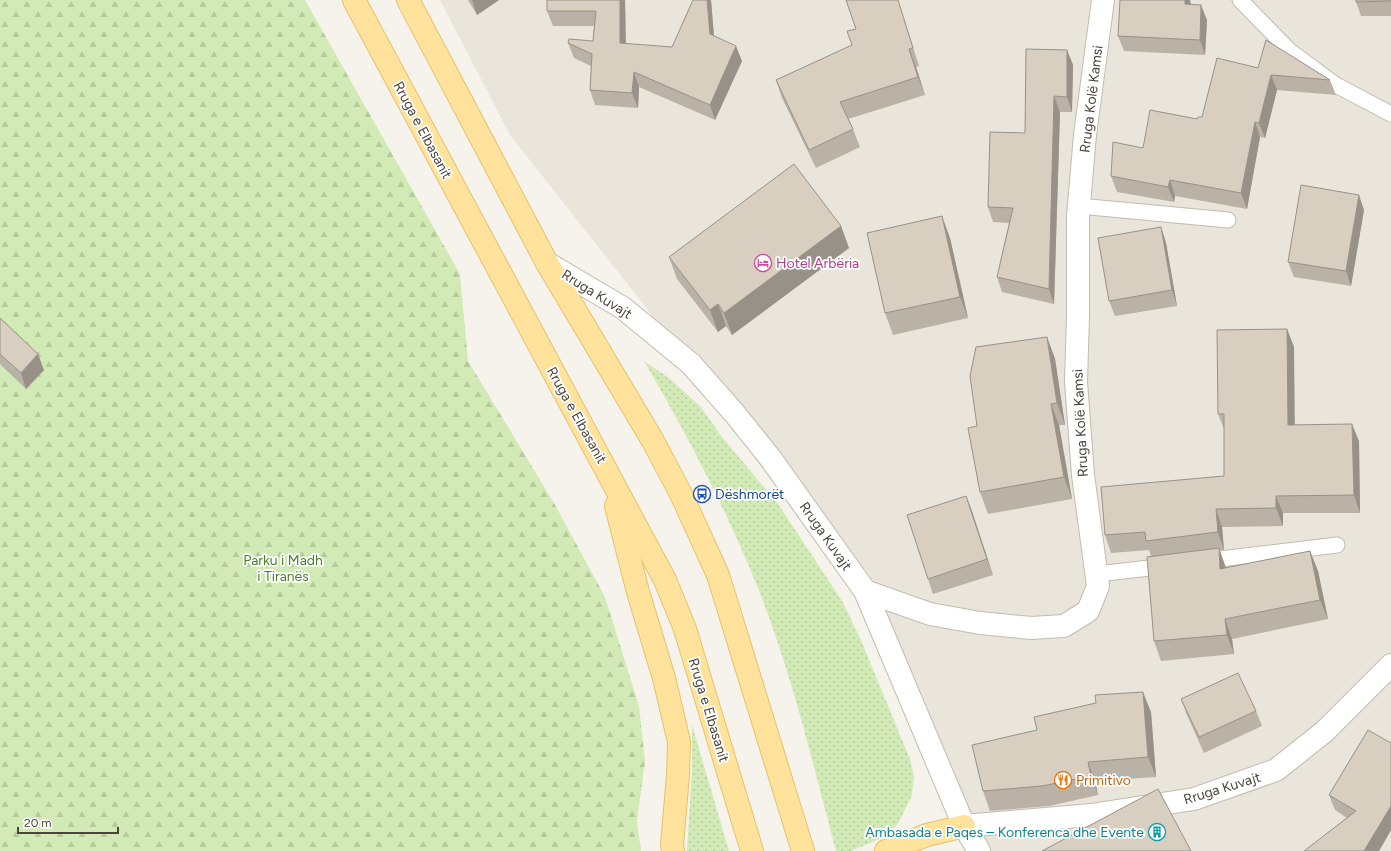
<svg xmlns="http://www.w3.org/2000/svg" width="1391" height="851" font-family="Figtree,sans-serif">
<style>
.residential{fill:#eae5da}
.grass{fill:url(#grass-dots)}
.forest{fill:url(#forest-firs)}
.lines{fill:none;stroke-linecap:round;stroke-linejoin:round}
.service-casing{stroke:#c2bbae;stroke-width:17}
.minor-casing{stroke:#c2bbae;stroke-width:24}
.primary-casing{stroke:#e6c16a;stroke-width:24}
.service{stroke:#fff;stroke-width:15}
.minor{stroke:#fff;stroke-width:22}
.primary{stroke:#ffe39c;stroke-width:22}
.wall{fill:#bab2a6}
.shaded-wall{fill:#979187}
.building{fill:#d8cfc1;stroke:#979187}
.labels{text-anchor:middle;stroke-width:3.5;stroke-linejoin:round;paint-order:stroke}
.street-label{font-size:14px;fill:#4b4439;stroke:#fff}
.hotel-label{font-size:14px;fill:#b23c85;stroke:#fff;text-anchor:start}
.transit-label{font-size:14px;fill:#164399;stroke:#fff;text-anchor:start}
.park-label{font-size:14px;fill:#4a7f2a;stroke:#fff}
.food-label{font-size:14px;fill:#c56008;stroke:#fff;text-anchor:start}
.culture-label{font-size:14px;fill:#0d838f;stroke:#fff;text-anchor:end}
</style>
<defs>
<pattern id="grass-dots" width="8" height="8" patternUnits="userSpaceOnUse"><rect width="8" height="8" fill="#d2eab5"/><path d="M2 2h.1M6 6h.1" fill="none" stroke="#b6ca9c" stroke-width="1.8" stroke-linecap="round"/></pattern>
<pattern id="forest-firs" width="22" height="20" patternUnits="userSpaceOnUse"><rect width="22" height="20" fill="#d2eab5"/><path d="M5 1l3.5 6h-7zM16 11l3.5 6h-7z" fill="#b6ca9c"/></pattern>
</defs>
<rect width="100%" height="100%" fill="#f6f3ec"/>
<path class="residential" d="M440,0h951v851h-412l-15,-25 -110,-231 -210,-290 -134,-170z"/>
<g class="grass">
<path d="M644,361l25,17 31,28 22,31 56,67 64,97 18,37 50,121 4,18 -2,18 -14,29 -14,13 -33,14h-15c-25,-94 -47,-190 -85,-280 -31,-73 -67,-142 -107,-210z"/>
<path d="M692,725l37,126h-42l5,-82z"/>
</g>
<path class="forest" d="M0,0h305l155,274 8,87 86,142 51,94 34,109 6,55 -8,60 4,30h-641z"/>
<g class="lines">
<g class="service-casing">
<g id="service">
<path d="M1240,0l50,51 46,34 55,29"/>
<path d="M1079,206l149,14"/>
<path d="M1203,561l134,-16"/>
<path d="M1097,574l70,-8"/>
</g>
</g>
<g class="minor-casing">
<g id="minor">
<path d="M547,263l76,45 68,56 44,50 36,45 94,132 99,235 15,25"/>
<path d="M865,591l65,23 50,9 51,5 33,-2 24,-15 10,-25 -15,-111 -7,-93 2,-66v-100l7,-81 18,-135"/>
<path d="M964,826l127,-11 103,-16 82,-29 49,-39 66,-66"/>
</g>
</g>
<g class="primary-casing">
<g id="primary">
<path d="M354,0l311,580 20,49 67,222"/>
<path d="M408,0l139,263 106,178 29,55 36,79 85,276"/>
<path d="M616,506l22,86 26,86 15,64 -1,33 -6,70 1,6"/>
<path d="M886,851l41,-16 37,-9"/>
</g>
</g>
<use href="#service" class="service"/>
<use href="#minor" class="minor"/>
<use href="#primary" class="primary"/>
</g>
<g class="wall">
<path d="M468,0h31l-22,15z"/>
<path d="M547,0h78l1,44 46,3 39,-47 3,36 28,25 -27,59 -76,-33 -1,21 -43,-3 -5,-15 1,-24 -17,-8 -6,-15 25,-2 1,-15h-41l-6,-15z"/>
<path d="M846,0h52l21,66 -3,1 9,28 -77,24 5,10 7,18 -44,21 -34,-70 -6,-18 76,-35 4,-16z"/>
<path d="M1391,0v16h-30l-5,-14z"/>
<path d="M1191,4l16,16 -2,35 -81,-4 -6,-15z"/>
<path d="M1067,50l6,15 -1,47h-12l-6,192 -52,-12 -5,-15 12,-54 -16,-1 -5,-15z"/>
<path d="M1258,68l72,12 6,15 -59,-5 -12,48 -5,-1 -13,72 -72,-13 -1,6 -57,-10 -6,-16 32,-28 54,-29 5,-2z"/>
<path d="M1364,210l-13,76 -57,-9 -6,-15z"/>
<path d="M841,226l8,22 -117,87 -6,-9 -8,6 -41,-53 -8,-22z"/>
<path d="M1161,227l5,16 11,63 -62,10 -6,-15z"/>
<path d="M950,238l18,80 -75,17 -8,-22z"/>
<path d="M0,318l44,52 -18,19 -26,-25z"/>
<path d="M1287,329l7,18v78l65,16 1,72h-77v13l-61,1 2,23h-5l7,18 84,-17 8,20 10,48 -96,20 2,15 -73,7 -7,-20 -3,-85 -2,-6 -38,3 -6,-18 119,-59v-47l-6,-15z"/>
<path d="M1047,337l8,22 10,66h-6l13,74 -84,15 -8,-22 -3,-66z"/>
<path d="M966,496l27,79 -60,19 -5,-15z"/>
<path d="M1181,699l75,12 6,15 -58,27 -17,-38z"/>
<path d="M1151,712l5,65 -61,4 3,14 -49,11 -59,5 -7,-20z"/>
<path d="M1391,743v87l-12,21h-74l42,-33 -12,-8 -6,-15z"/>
</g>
<g class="shaded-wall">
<path d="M472,0h27l-22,15z"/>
<path d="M620,0h5l1,58 -6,-15z"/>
<path d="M707,0h4l4,49 -5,-15z"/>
<path d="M1185,0h5l1,4v16l-6,-16z"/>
<path d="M1201,5l6,15 -2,35 -5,-15z"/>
<path d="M736,46l6,15 -27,59 -5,-15z"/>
<path d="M909,49l7,18 9,28 -7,-18z"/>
<path d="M1067,50l6,15 -1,47 -5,-15z"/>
<path d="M634,72l5,15 -1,21 -6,-15z"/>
<path d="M1271,75l6,15 -12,48 -6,-15z"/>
<path d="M1054,96l6,16 -6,192 -5,-15z"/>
<path d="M1255,122l5,15 -13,72 -6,-16z"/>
<path d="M1170,180l5,16 -1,6 -6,-15z"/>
<path d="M1359,195l5,15 -13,76 -5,-15z"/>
<path d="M942,216l8,22 18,80 -8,-21z"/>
<path d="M841,226l8,22 -117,87 -8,-22z"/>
<path d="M1161,227l5,16 11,63 -5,-16z"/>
<path d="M718,304l8,22 -8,6 -8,-22z"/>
<path d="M1287,329l7,18 1,95 -7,-17z"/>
<path d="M1047,337l8,22 10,66 -8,-22z"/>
<path d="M38,354l6,16 -18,19 -5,-16z"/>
<path d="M1051,404l8,21 13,74 -8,-22z"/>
<path d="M1352,424l7,17 1,72 -6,-18z"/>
<path d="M966,496l6,15 21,64 -6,-16z"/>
<path d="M1276,496l7,17v13l-7,-18z"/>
<path d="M1216,509l6,18 2,23 -6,-18z"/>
<path d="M1219,548l7,20 -6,1z"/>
<path d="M1310,551l8,20 10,48 -8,-19z"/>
<path d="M1225,619l7,20 2,15 -7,-19z"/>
<path d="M1143,692l8,20 5,65 -8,-20z"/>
<path d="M1088,762l7,19 3,14 -7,-19z"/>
<path d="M1391,806v24l-12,21h-15z"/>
</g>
<g class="building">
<path d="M547,0h73v43l52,4 21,-47h14l3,34 26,12 -26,59 -76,-33 -2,21 -42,-3 2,-36 -24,-11 1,-4 24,2 3,-30h-49z"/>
<path d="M846,0h52l15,48 -4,1 9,28 -78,25 13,27 -44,21 -33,-70 76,-35 -5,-14 9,-2z"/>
<path d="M1120,0h65v4l16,1 -1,35 -82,-4z"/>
<path d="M1356,0h34v1l-34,1z"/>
<path d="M1266,40l64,40 -59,-5 -12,48 -4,-1 -14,71 -71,-13 -2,7 -57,-11 2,-34 30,6 7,-38 47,9 1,-2h4l15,-59 41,10z"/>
<path d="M1026,49l41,1v47l-13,-1 -5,193 -52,-12 16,-69 -25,-1 2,-75 35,1z"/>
<path d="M794,164l47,62 -117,87 -6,-9 -8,6 -41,-53z"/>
<path d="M1301,185l58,10 -13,76 -58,-9z"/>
<path d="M942,216l18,81 -75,16 -18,-80z"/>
<path d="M1161,227l11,63 -63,11 -11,-63z"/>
<path d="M0,318l38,36 -17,19 -21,-19z"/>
<path d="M1287,329l1,96 64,-1 2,71 -78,1v12l-60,1 2,23 -72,9 -1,-9 -40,3 -4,-48 123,-11v-62h-6l-1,-84z"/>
<path d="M1047,337l10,66 -6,1 13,73 -84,15 -12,-64 9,-2 -7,-50 6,-29z"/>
<path d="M966,496l21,63 -59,20 -21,-64z"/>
<path d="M1219,548l1,21 90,-18 10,49 -95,19 2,16 -73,6 -7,-84z"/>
<path d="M1238,673l18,38 -57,26 -18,-38z"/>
<path d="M1143,692l5,65 -60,5 3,14 -49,10 -59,5 -11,-46 65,-15 -3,-13 62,-14 -1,-8z"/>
<path d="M1368,730l23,13v63l-27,45h-60l52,-40 -27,-16z"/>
<path d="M1158,789l33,62h-149z"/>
</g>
<defs>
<g id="hotel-ring" transform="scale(0.9)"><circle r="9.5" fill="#fff" stroke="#d1479c" stroke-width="1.5"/><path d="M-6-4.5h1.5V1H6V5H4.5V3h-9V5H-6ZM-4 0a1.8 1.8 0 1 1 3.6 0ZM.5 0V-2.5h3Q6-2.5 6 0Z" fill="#d1479c"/></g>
<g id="bus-ring" transform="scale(0.9)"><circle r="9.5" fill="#fff" stroke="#1a4fb4" stroke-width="1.5"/><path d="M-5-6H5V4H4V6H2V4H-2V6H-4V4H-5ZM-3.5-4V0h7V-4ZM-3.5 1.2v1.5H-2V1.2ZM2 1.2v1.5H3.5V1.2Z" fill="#1a4fb4"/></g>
<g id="restaurant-ring" transform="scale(0.9)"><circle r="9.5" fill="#fff" stroke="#e8710a" stroke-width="1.5"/><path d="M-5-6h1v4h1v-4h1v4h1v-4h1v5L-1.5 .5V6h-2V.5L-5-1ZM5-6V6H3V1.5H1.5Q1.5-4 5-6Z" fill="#e8710a"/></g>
<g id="building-ring" transform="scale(0.9)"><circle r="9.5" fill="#fff" stroke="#0f9aa8" stroke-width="1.5"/><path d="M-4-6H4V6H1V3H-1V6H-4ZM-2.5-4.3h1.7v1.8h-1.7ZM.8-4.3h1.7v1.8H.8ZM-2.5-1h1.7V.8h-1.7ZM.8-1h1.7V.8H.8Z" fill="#0f9aa8"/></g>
</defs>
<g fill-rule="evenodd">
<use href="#hotel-ring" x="763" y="263"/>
<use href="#bus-ring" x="702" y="494"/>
<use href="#restaurant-ring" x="1063" y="780"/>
<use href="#building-ring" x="1157" y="832"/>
</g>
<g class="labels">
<g class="street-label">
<text transform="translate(1091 99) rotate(-83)" y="5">Rruga Kolë Kamsi</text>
<text transform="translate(423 130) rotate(62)" y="5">Rruga e Elbasanit</text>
<text transform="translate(597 294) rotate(32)" y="5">Rruga Kuvajt</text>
<text transform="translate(577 415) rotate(61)" y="5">Rruga e Elbasanit</text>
<text transform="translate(1080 423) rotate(-93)" y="5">Rruga Kolë Kamsi</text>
<text transform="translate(826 536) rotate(55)" y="5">Rruga Kuvajt</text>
<text transform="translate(709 710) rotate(73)" y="5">Rruga e Elbasanit</text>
<text transform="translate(1222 788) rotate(-17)" y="5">Rruga Kuvajt</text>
</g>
<g class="hotel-label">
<text x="776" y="268">Hotel Arbëria</text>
</g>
<g class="transit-label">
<text x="715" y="499">Dëshmorët</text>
</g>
<g class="park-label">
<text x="283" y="565">Parku i Madh<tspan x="283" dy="16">i Tiranës</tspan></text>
</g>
<g class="food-label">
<text x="1076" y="785">Primitivo</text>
</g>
<g class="culture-label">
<text x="1144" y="837">Ambasada e Paqes – Konferenca dhe Evente</text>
</g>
</g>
<path d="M18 827v6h100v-6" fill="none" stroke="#4b4439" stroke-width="2"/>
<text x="24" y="827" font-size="12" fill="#4b4439" stroke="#ffffff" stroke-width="3" paint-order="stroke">20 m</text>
</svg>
